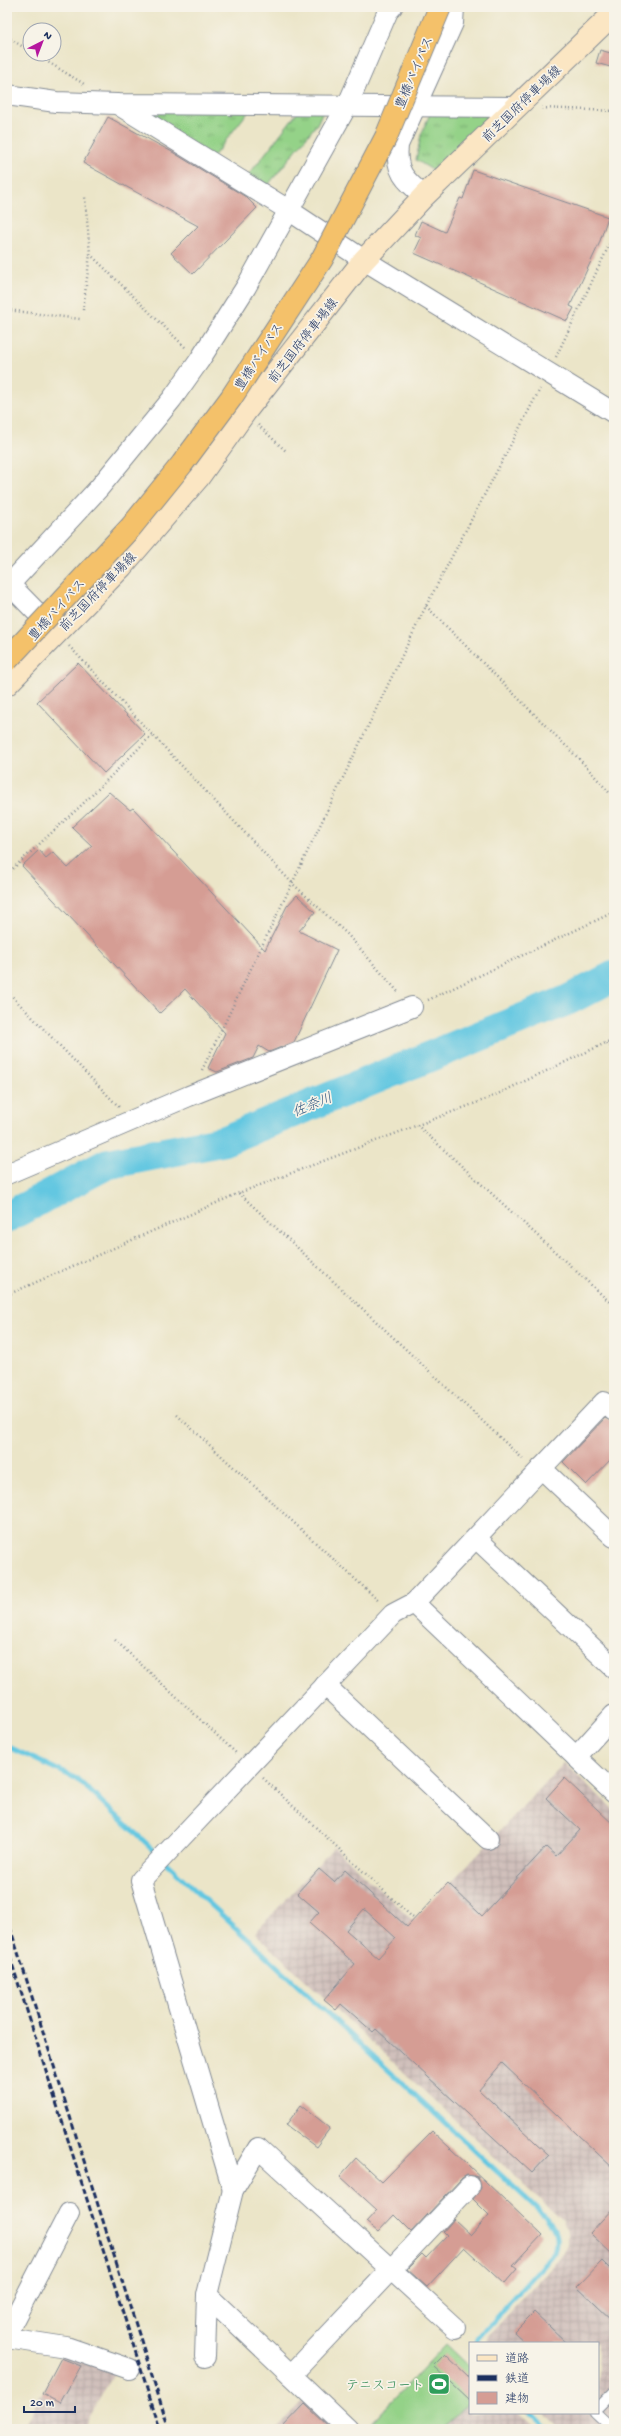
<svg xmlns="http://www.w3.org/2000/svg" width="621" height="2436" font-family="'Gochi Hand','Klee One',sans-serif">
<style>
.industrial{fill:url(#industrial-grid)}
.grass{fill:url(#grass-tufts);stroke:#588073}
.pitch{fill:#94d288;stroke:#588073}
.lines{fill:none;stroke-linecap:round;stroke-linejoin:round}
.stream{stroke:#63c7e1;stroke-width:5}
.river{stroke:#63c7e1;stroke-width:31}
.building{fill:#d59d94;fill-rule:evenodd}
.service-casing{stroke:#838a93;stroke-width:12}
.minor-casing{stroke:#838a93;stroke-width:22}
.secondary-casing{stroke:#838a93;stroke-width:24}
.path{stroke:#838a93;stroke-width:2.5;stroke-dasharray:1 3;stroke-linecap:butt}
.service{stroke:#fff;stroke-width:10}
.minor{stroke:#fff;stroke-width:20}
.secondary{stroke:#fbe6c3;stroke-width:22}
.rail{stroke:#1b2f5e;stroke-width:3;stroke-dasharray:6 3;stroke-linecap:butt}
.trunk-bridge-casing{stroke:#838a93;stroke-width:24;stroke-linecap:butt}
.trunk-bridge{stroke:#f4c16a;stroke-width:22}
.labels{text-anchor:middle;stroke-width:3.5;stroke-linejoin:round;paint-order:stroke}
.street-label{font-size:13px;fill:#1b2f5e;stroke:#f7f3e8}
.leisure-label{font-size:13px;fill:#27864d;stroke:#f7f3e8;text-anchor:end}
.water-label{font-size:14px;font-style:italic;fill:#2d557f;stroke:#f7f3e8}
</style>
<defs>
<pattern id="industrial-grid" width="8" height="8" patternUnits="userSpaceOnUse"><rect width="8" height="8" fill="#d0c0bb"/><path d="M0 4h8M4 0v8" fill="none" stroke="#b2a5a3"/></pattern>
<pattern id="grass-tufts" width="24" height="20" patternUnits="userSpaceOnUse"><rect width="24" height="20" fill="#94d288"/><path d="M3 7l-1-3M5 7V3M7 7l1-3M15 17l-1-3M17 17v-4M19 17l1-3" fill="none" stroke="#78ab72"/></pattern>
</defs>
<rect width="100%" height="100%" fill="#f7f3e8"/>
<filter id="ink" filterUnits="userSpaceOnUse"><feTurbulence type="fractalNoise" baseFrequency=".025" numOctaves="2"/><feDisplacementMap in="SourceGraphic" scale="8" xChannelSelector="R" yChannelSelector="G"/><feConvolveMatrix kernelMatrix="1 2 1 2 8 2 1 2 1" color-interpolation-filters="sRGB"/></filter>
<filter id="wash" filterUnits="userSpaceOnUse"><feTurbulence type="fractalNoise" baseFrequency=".012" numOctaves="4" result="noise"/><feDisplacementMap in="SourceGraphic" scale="16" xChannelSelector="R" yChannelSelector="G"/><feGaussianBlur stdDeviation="0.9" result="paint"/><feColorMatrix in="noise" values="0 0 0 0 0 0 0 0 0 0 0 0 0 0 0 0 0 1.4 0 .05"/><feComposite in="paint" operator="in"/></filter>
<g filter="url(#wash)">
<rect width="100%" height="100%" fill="#ebe5c8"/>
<g class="industrial">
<path d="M564,1763l50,47v619h-53l-17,-16h54v-70h-111l2,-8 74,-80 4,-9v-14l-4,-11 -308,-288 79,-86 80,74z"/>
<path d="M446,2344l24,23v46h49l17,16h-171z"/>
<path d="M65,2351l51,18 -33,60h-61z"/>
<path d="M309,2394l37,35h-71z"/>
</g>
<g class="grass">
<path d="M251,108l-38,49 -77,-46z"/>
<path d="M300,109h24l-7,15 -53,66 -18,-12z"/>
<path d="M431,111l63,1 -60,59 -18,-11 5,-25z"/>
</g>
<path class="pitch" d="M446,2344l24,23v34l-27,28h-77z"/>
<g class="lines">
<g class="stream">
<path d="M7,1746l70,33 82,76"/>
<path d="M164,1861l383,357c10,13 11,20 7,35l-77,86v4"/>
<path d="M531,2413l16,16"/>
</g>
<path class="river" d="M7,1217l100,-53 116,-23 345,-141 46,-24"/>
</g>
<g id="blocks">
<g class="building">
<path d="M600,50l14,4v14l-18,-5z"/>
<path d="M108,117l66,36 72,44 11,11 -64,66 -22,-21 27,-27 -115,-63z"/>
<path d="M473,170l135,47 -9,27 -29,62 4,2 -7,13 -153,-68 7,-15 -6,-3 6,-14 24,11 15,-34 3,1z"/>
<path d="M78,663l67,71 -41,39 -67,-71z"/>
<path d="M109,792l21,18 3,-2 132,142 22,-44 10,-11 18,17 -16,19 38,19 -43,92 -25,10 -10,-6 -6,12 -36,14 -9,-4 17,-35 -40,-44 -25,24 -138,-147 17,-16 7,8 7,-6 15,16 24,-22 -20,-19z"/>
<path d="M605,1418l9,4v34l-28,29 -23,-23z"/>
<path d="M564,1778l50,47v344l-112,-106 -23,27 70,65 -17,18 -156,-144 -3,3 -32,-28 -5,6 -12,-10 31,-36 -46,-41 10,-11 -22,-19 22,-24 15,13 11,-12 62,57 41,-44 34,33 64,-69 10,9 24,-26 -34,-32zM364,1909l32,29 -18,20 -32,-28z"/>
<path d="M301,2105l29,23 -14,19 -30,-22z"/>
<path d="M432,2131l110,104 -29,31 4,3 -13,15 -40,-37 -37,40 -20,-18 15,-15 4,4 21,-22 -4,-4 11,-13 17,16 18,-20 -16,-16 8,-11 -3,-11 -11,-2 -5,3 -51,54 -17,-17 -16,17 -12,-10 11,-12 -37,-34 16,-18 26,24z"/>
<path d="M614,2207v49l-24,-23z"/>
<path d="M602,2261l12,12v49l-37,-35z"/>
<path d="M534,2312l33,31h-41l-12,-11z"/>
<path d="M445,2354l25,24v23l-37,-35z"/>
<path d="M61,2358l20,8 -21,37 -18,-9z"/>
<path d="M305,2404l26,25h-50z"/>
</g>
</g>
</g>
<g filter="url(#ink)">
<use href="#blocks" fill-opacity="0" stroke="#838a93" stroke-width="1"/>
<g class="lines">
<g class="service-casing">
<g id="service">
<path d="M598,2408l16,-16"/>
<path d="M595,2413l17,16"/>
</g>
</g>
<g class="minor-casing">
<g id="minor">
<path d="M7,95l49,7 61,2 399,3"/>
<path d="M117,104l173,107 74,49 250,153"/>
<path d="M424,196c-19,-16 -29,-24 -26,-51l55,-122 1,-16"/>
<path d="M10,585l46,47"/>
<path d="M7,587l92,-99 73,-89 27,-38 47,-74 102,-183 40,-93 4,-4"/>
<path d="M7,1174l182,-78 223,-89"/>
<path d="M541,1468l73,69"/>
<path d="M476,1538l138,130"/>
<path d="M414,1603l200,190"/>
<path d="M325,1685l163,154"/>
<path d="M576,1757l38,-42"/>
<path d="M233,2190l-92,-310 252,-266 21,-11 190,-201 10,9"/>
<path d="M207,2295l141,134"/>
<path d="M7,2333l62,-120"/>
<path d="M7,2338l59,9 64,22"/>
<path d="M205,2357l2,-62 26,-105 25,-42 197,180"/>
<path d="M291,2375l179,-189"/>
</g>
</g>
<g class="secondary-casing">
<path id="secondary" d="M7,684l115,-118 76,-88 47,-66 119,-152 60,-64 190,-183"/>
</g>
<g class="path">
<path d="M7,37l23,14"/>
<path d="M35,54l49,30"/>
<path d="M542,108l72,3"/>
<path d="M90,254l96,94"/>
<path d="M7,310l73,9"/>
<path d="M83,310l7,-56 -5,-57"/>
<path d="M556,357l58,-122"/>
<path d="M258,425l29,27"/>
<path d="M426,606l157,157 31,35"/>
<path d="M69,646l224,238 54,50 52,59"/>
<path d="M7,874l81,-75 64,-64"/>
<path d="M7,991l112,116"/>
<path d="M428,1000l186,-88"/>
<path d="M607,1043l7,6"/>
<path d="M202,1070l224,-464 114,-217"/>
<path d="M417,1125l197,181"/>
<path d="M239,1193l285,267"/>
<path d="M7,1295l232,-102 250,-95 125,-59"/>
<path d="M177,1415l203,187"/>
<path d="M115,1640l121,113"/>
<path d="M263,1778l150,140"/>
</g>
<use href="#service" class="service"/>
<use href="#minor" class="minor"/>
<use href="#secondary" class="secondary"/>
<g class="rail">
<path d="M7,1918l162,511"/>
<path d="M7,1948l153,481"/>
</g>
<g class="trunk-bridge-casing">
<path id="trunk-bridge" d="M7,660l124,-133 51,-63 49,-66 91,-139 64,-122 54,-130"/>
</g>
<use href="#trunk-bridge" class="trunk-bridge"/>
</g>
</g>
<defs>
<g id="stadium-square" transform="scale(1.15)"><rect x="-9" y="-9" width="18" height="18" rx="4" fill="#2e9e5b" stroke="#f7f3e8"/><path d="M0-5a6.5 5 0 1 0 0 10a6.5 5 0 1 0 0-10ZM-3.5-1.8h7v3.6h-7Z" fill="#fff"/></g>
</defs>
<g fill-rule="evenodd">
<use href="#stadium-square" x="439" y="2384"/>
</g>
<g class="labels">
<g class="street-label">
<text transform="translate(413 72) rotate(-67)" y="5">豊橋バイパス</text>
<text transform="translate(521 103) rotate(-44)" y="5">前芝国府停車場線</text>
<text transform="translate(302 340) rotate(-52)" y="5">前芝国府停車場線</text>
<text transform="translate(258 356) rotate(-57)" y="5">豊橋バイパス</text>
<text transform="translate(97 591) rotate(-46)" y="5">前芝国府停車場線</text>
<text transform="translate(56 609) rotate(-48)" y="5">豊橋バイパス</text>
</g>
<g class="leisure-label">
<text x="424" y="2389">テニスコート</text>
</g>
<g class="water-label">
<text transform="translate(312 1104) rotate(-22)" y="5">佐奈川</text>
</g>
</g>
<rect width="621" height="2436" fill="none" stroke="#f7f3e8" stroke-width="24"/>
<rect x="469" y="2342" width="130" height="72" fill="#f7f3e8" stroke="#9fa5b1"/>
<rect x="477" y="2355" width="20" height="6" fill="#fbe6c3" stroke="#9fa5b1"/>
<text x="505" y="2362" font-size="12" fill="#1b2f5e">道路</text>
<rect x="477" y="2375" width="20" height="6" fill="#1b2f5e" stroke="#9fa5b1"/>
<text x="505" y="2382" font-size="12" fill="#1b2f5e">鉄道</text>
<rect x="477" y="2392" width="20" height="12" fill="#d59d94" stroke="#9fa5b1"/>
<text x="505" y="2402" font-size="12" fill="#1b2f5e">建物</text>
<g transform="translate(42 42) rotate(42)"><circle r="19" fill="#f7f3e8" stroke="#9fa5b1"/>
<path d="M0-3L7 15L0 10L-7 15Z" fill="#b5179e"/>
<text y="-6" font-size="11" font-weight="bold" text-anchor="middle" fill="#1b2f5e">N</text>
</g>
<path d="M24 2406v6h51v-6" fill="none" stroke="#1b2f5e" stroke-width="2"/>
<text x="30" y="2406" font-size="12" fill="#1b2f5e" stroke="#f7f3e8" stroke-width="3" paint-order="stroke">20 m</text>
</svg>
